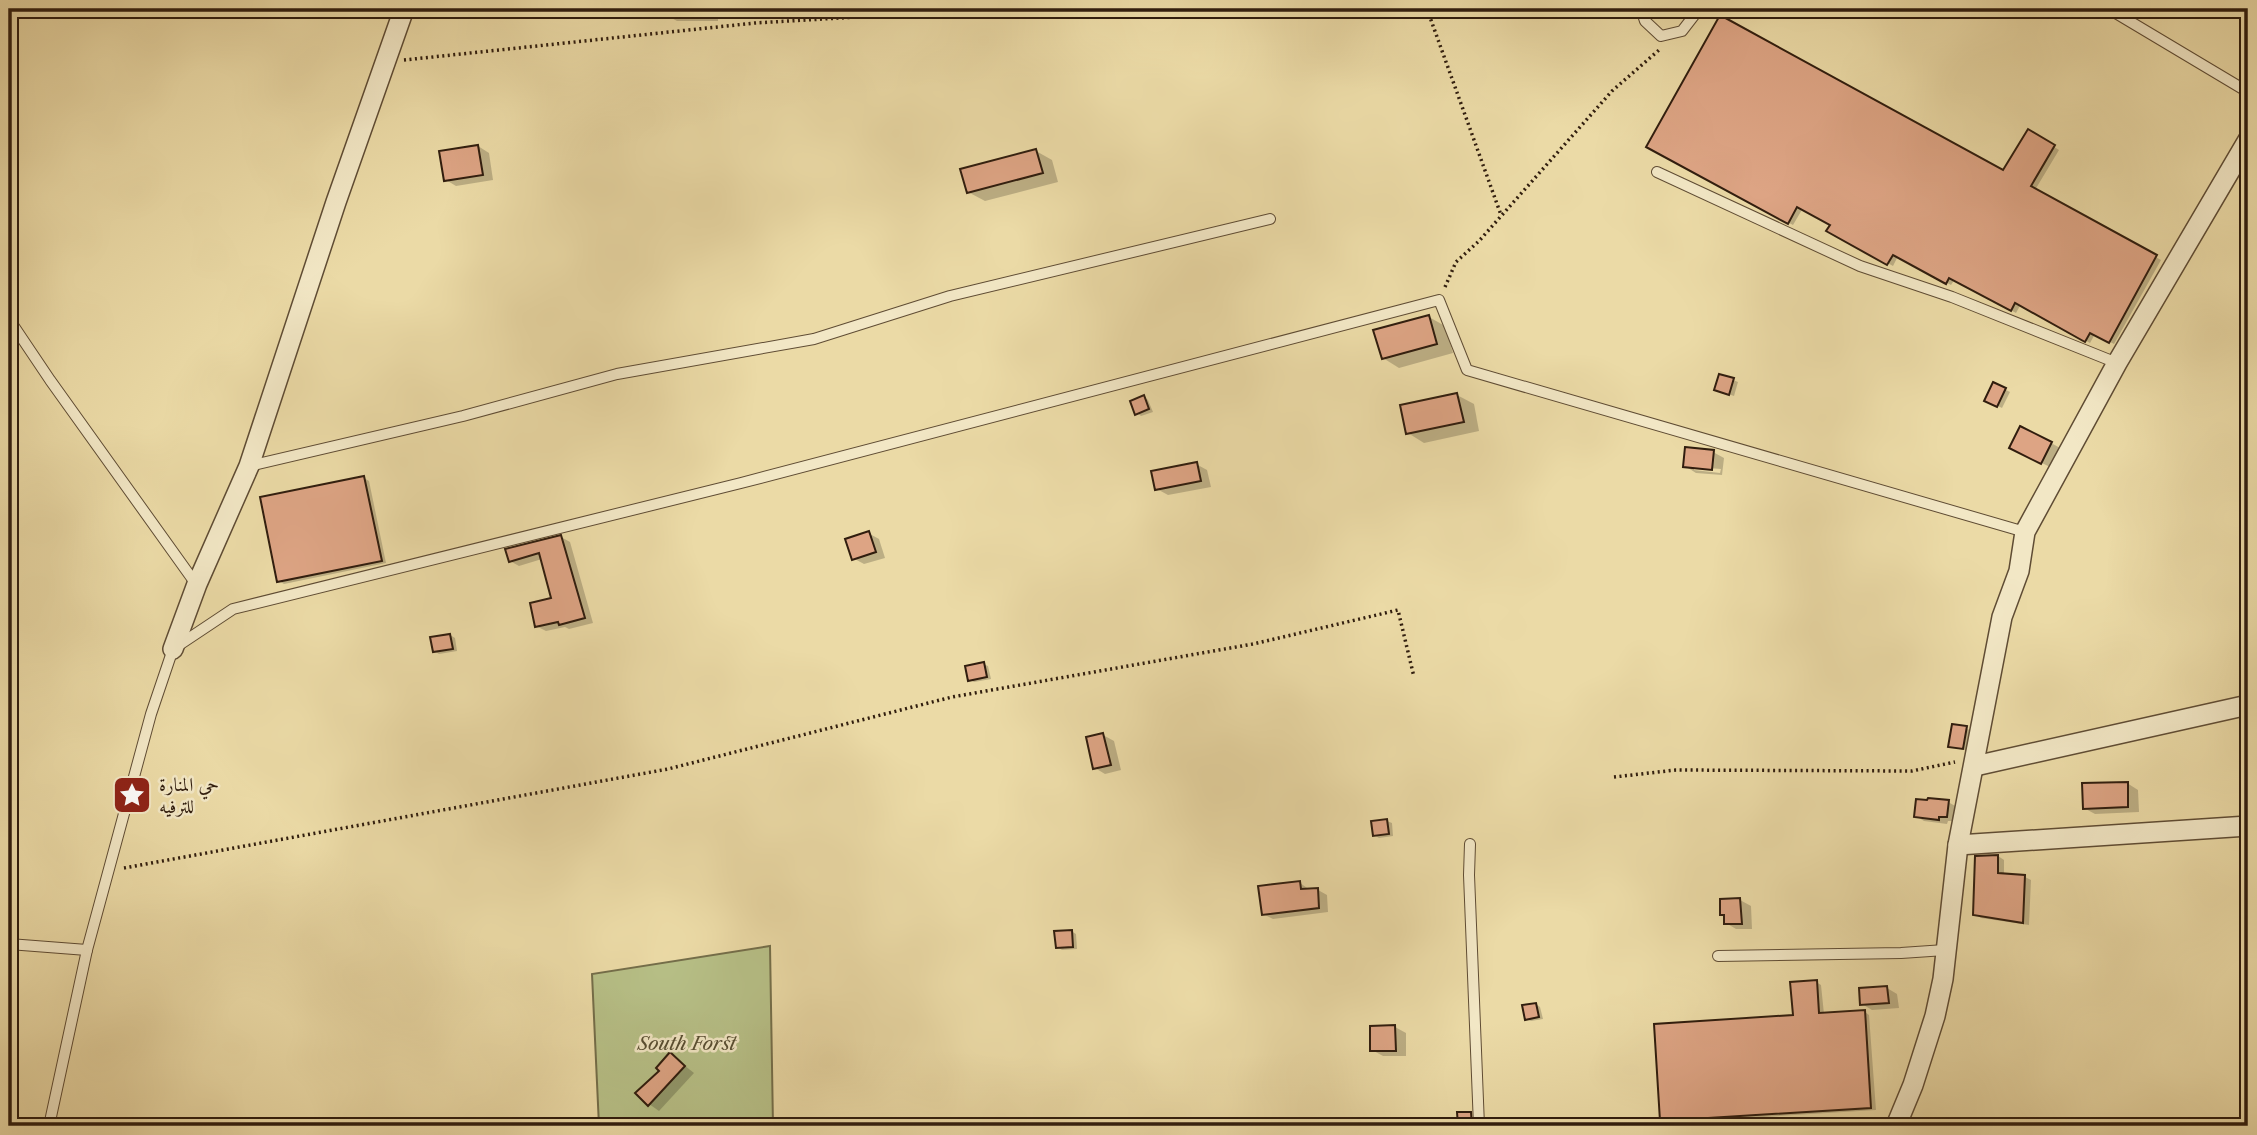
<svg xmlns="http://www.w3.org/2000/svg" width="2257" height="1135" font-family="'Libre Caslon Text',Amiri,serif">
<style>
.green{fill:#b7c087;stroke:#746e4a;stroke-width:2}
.shadow{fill:#0003;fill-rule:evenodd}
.building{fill:#dda484;stroke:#301d0e;stroke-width:2}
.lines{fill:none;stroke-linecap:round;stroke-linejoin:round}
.lane-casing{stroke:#5f4c34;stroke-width:12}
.street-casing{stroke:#5f4c34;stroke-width:22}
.path{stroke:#301d0e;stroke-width:3.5;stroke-dasharray:2 3.5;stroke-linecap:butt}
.lane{stroke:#f2e7c5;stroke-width:10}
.street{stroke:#f2e7c5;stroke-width:19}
.labels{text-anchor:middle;stroke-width:5;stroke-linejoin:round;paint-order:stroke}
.poi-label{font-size:19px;fill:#301d0e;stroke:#f2e7c5;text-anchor:start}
.park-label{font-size:19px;font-style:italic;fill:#584e32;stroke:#f2e7c5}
</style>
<rect width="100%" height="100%" fill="#ebdaa6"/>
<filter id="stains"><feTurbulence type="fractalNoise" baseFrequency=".00286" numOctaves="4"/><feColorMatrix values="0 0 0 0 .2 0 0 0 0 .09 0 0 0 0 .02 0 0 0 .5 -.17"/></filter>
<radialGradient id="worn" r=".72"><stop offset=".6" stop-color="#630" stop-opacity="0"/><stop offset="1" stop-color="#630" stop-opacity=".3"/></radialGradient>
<path class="green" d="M770,946l3,180h-174l-7,-152z"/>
<g class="shadow">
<path d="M666,9h52v12h-41l-11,-6z"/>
<path d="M778,9h61l-56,3z"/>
<path d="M2029,131l30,19 -24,40 126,70 -47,84 -19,-10 -5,9 -69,-39 -5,9 -61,-34 -4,6 -53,-29 -5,10 -64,-36 3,-6 -29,-16 -10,17 -144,-79 354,27z"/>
<path d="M478,146l11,7 4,27 -37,6 -10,-6z"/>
<path d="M1036,151l16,9 6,22 -73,19 -17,-9z"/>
<path d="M1429,317l16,9 8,27 -54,15 -16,-10z"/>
<path d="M1733,380l5,2 -4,14 -18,-6z"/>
<path d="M1994,384l16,8 -8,16 -16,-8z"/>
<path d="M1457,395l17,9 5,27 -55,12 -16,-10z"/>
<path d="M1144,397l4,3 5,12 -12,4 -4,-3z"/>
<path d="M2051,443l11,6 -10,19 -30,-15z"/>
<path d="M1713,452l11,6 -2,17 -26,-2 -11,-7zM1694,467l27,2 -1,4 -26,-3z"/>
<path d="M1196,464l11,6 4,17 -43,8 -11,-6z"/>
<path d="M364,478l5,3 17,82 -102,21 -5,-3z"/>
<path d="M868,533l11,6 6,19 -21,6 -11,-6z"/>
<path d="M561,537l9,5 23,81 -24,6 -4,-2 -19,4 -10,-5 17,-27 -11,-40 -23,7 -9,-5z"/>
<path d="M450,635l5,3 2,13 -18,3 -5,-3z"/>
<path d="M983,664l5,2 3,13 -17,3 -4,-2z"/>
<path d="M1966,728l5,3 -3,20 -18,-5z"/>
<path d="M1103,735l11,6 7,29 -16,4 -10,-6z"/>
<path d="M2127,783l11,7 1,22 -44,2 -11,-6z"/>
<path d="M1948,802l9,5 -1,14h-8l-1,3 -23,-3 -8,-5z"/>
<path d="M1387,821l5,2 1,13 -14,2 -5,-3z"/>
<path d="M1998,856l6,4v15l21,2 6,3 -2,45 -48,-7 -6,-4z"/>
<path d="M1300,883l10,7h8l9,5 1,17 -55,7 -10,-5z"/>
<path d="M1740,900l11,6 1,23h-16l-10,-6v-7l-4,-2z"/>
<path d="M1071,931l5,3 1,15 -15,1 -5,-3z"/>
<path d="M1816,982l5,3 3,29 41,-2 4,3 7,95 -209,13 -5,-3 133,-104z"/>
<path d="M1887,988l10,6 2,14 -27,2 -10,-6z"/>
<path d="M1536,1004l4,3 3,12 -12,2 -5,-2z"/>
<path d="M1395,1027l11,6v23h-23l-11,-6z"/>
<path d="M670,1054l24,19 -35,38 -10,-7 12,-34z"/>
</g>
<g class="building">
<path d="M1720,15l283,155 25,-41 27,16 -24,41 126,69 -48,88 -19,-10 -5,9 -70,-39 -4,8 -62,-33 -3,6 -53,-29 -6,10 -61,-34 4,-6 -33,-18 -9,17 -142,-77z"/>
<path d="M478,145l5,30 -39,6 -5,-30z"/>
<path d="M1036,149l7,24 -76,20 -7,-24z"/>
<path d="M1429,315l8,29 -55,15 -9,-29z"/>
<path d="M1719,374l15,4 -5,17 -15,-5z"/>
<path d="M1993,382l13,6 -9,19 -13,-6z"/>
<path d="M1457,393l7,29 -58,12 -6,-29z"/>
<path d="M1144,395l5,14 -14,6 -5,-14z"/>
<path d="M2020,426l32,16 -11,22 -32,-16z"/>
<path d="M1685,447l29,3 -2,20 -29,-3z"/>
<path d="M1197,462l4,19 -46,9 -4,-19z"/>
<path d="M364,476l18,85 -105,21 -17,-85z"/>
<path d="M869,531l7,21 -24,8 -7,-21z"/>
<path d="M561,535l24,83 -26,7 -1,-3 -23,5 -5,-24 21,-5 -12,-45 -30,9 -4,-13z"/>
<path d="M450,634l3,15 -20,3 -3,-15z"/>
<path d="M984,662l3,15 -19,4 -3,-15z"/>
<path d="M1952,724l15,2 -4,23 -15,-2z"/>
<path d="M1103,733l8,32 -18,4 -7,-32z"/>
<path d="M2128,782v25l-45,2 -1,-26z"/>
<path d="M1928,798l21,2 -2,17h-8v3l-25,-3 2,-18 11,1z"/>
<path d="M1387,819l2,15 -16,2 -2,-15z"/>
<path d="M1998,855v18l27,2 -2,48 -50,-8 2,-59z"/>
<path d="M1300,881l1,8 17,-1 1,20 -57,7 -4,-29z"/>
<path d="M1740,898l2,26h-18v-9h-4v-16z"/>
<path d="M1072,930l1,17 -17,1 -2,-17z"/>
<path d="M1817,980l2,33 46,-3 6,98 -211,13 -6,-97 139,-9 -3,-33z"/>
<path d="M1887,986l2,17 -29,2 -1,-17z"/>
<path d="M1536,1003l3,14 -14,3 -3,-15z"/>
<path d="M1395,1025l1,26h-26v-25z"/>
<path d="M670,1052l15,14 -37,40 -13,-13 24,-22 -3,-3z"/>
<path d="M1457,1112h14l1,14h-14z"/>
</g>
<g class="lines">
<g class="lane-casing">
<g id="lane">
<path d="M1641,9l4,12 16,15 21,-5 17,-22"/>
<path d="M2109,9l139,83"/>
<path d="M1657,172l203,94 92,31 165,66"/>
<path d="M9,319l41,61 146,204"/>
<path d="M249,466l214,-50 154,-42 197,-35 136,-43 320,-77"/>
<path d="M1470,844l-1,31 10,251"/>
<path d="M9,944l78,6"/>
<path d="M1718,956l183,-3 44,-3"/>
<path d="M49,1126l38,-176 64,-236 22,-65 60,-40 508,-126 698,-183 28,70 558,162"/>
</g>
</g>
<g class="street-casing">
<g id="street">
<path d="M173,649l24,-65 52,-118 87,-264 68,-193"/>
<path d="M1975,766l273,-61"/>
<path d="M1958,845l290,-19"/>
<path d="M1896,1126l17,-41 22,-69 8,-37 15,-134 44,-228 17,-46 6,-39 92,-169 131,-223"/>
</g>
</g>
<g class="path">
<path d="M1427,9l74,206"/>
<path d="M404,60l351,-37 170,-10 28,-4"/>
<path d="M1445,287l11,-25 23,-21 133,-150 47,-41"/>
<path d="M1614,777l62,-7 236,1 43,-9"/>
<path d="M124,868l544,-99 284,-72 301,-53 145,-34 16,67"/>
</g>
<use href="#lane" class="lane"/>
<use href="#street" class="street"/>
</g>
<defs>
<g id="sight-square" transform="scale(2.0125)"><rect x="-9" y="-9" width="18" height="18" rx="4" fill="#8f2418" stroke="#f2e7c5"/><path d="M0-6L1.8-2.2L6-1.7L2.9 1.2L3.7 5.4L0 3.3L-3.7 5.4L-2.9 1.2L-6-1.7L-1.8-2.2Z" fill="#fff"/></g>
</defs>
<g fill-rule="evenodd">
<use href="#sight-square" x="132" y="795"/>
</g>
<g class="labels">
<g class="poi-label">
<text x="159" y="791">حي المنارة<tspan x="159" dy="22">للترفيه</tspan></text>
</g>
<g class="park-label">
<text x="687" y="1050">South Forst</text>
</g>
</g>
<rect width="2257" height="1135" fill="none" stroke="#ebdaa6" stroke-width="35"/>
<rect x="10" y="10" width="2236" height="1114" fill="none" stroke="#301d0e" stroke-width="3.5"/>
<rect x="18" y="18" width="2222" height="1100" fill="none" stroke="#301d0e" stroke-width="2"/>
<rect width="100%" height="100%" filter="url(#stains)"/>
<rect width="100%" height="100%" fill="url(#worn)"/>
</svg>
